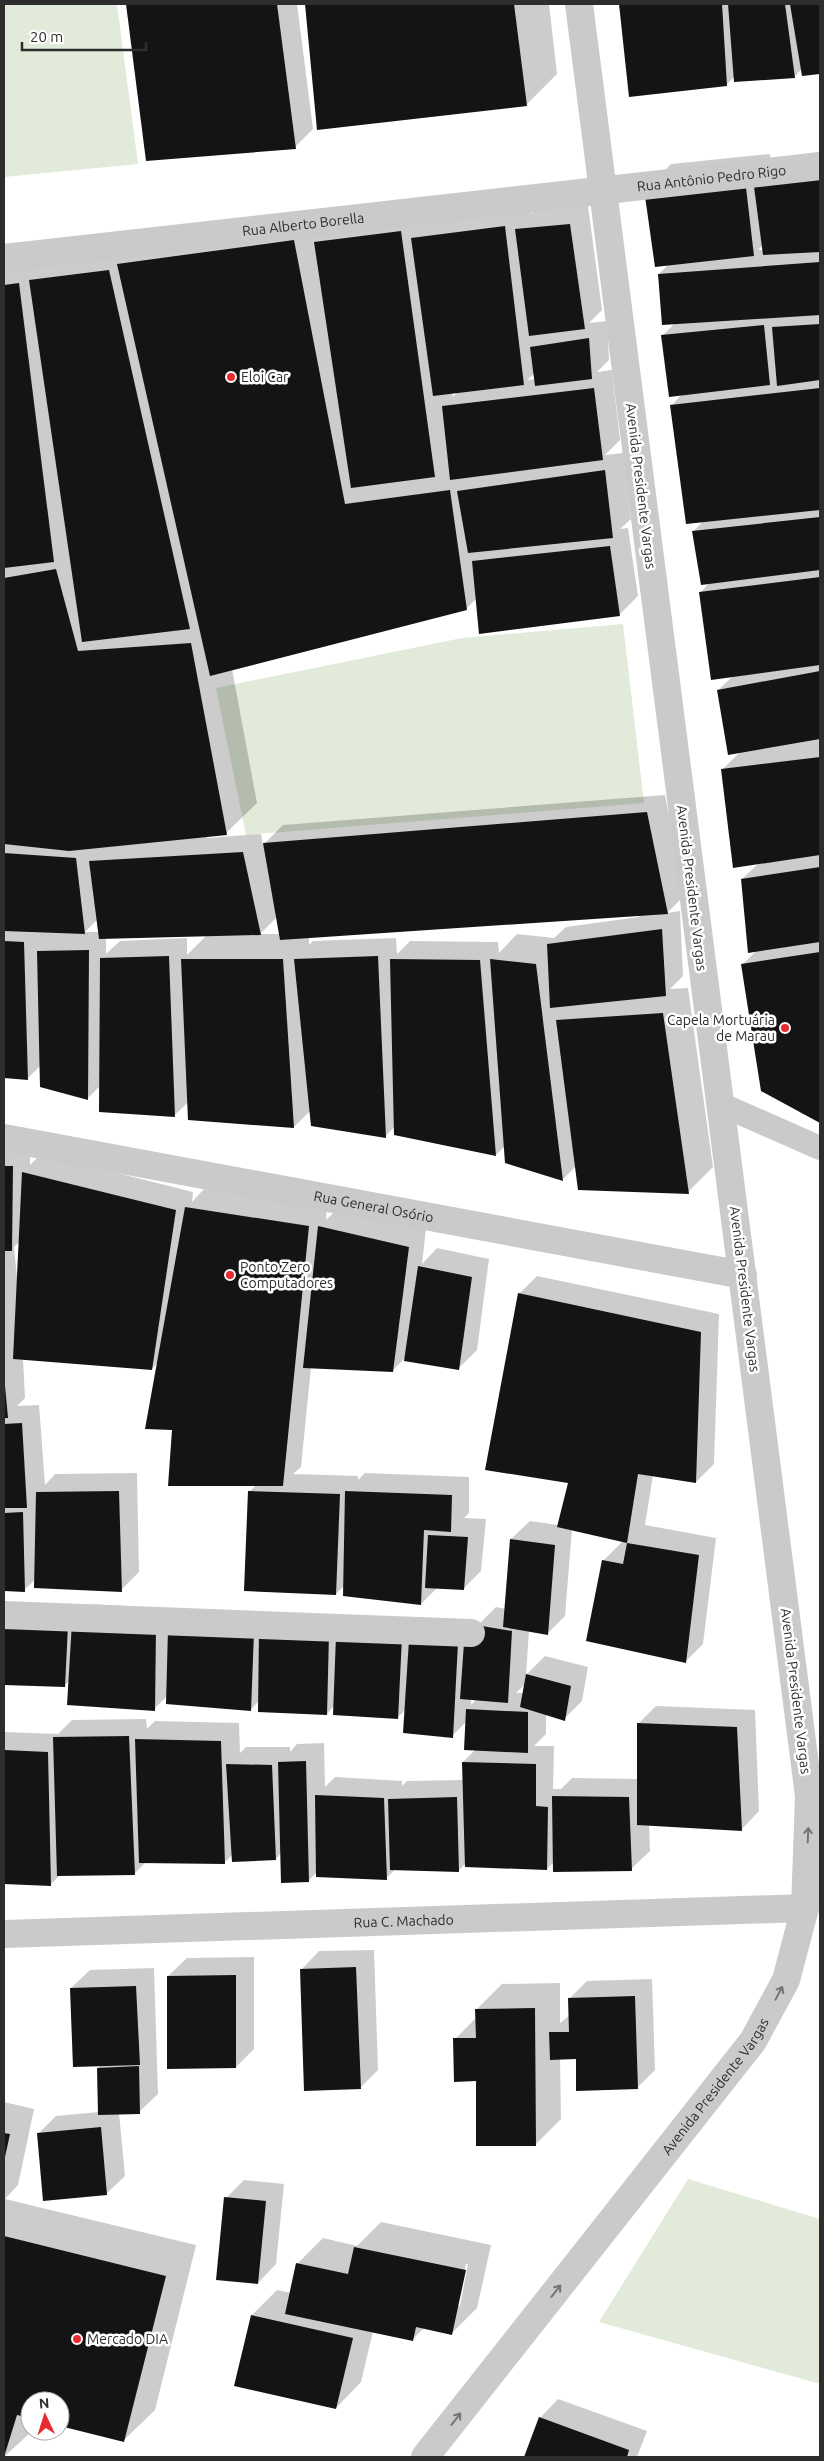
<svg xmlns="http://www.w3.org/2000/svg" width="824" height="2461" font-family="Ubuntu,sans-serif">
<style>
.green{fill:#e2ebda}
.shadow{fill:#0003;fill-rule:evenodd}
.building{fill:#141414}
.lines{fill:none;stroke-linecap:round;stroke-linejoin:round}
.service{stroke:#cacaca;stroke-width:24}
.minor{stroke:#cacaca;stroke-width:28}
.tertiary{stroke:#cacaca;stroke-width:28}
.oneway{stroke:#747474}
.poi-dot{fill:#e72b30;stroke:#fff;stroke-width:2}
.labels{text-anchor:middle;stroke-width:5;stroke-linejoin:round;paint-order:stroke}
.street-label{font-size:14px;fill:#2d2d2d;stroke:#fff}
.poi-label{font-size:14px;fill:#2d2d2d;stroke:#fff;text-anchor:start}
</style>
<rect width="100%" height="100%" fill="#fff"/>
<g class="green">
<path d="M4,4h113l21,160 -134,13z"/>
<path d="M623,624l21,179 -398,32 -30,-147 246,-50z"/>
<path d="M688,2179l132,40v165l-221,-62z"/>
</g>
<g class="shadow">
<path d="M127,4h170l16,125 -18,18 -148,13z"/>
<path d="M306,4h243l8,70 -31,31 -208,24z"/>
<path d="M621,4h199v68l-17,3 -1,-6 -8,8h-60l-8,8 -96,10z"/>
<path d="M770,154l1,7 49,-4v964l-58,-31 -20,-125 15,-15 -15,-71 17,-16 -37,-93 18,-18 -22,-62 15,-14 -33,-83 10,-11 -16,-51 10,-11 -32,-115 10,-11 -20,-58 13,-13 -16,-49 10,-10 -23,-74 25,-26zM763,245l1,5h-6z"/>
<path d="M530,201l2,13 2,-3 54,-5 14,104 -13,13 18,-2 2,39 -12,12 15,-2 8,70 -15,15 18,-2 8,66 -11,10 8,-1 10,68 -18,18 -143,-16 -11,11 -234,60 25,134 -31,30 -19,2v3l54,-4 2,11 20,-20 382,-30 20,100 -18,18 13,-2 3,65 -13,13 18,-1 25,179 -25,25 -112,-26 -13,13 -58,-33 -9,9 -101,-29 -9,10 -75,-26 -17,17 -106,-25 -13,13 -75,-29 -12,12 -47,-33 -14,14 -23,-2v-819zM535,373l1,6 -9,1zM458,391l-5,6 -1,-5zM639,915v2l-73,10 -12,11 -37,-4 -18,19 -1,-11 -88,-1 -13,13 -1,-16 -83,3 -4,4v-8zM277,917l3,17h-20zM98,919l1,13h-14zM207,935l-20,20v-17l-67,3 -14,13v-17z"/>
<path d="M4,1146l26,3v16l11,-11 152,38 -1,10 12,-13 123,19 -1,12 11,-11 89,20 -4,35 15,-16 52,11 -12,91 -18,18 -53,-11 -13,13 -82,-3 -10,100 -8,7 65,2v4l7,-7 104,4v36l-5,5 22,1 -5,52 -18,18 -26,-1 -16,16 -77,-18 -8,8 -87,-102 7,-7 -83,-56 -15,-67 -6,7 -129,-10 2,39 -8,8 22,-1 6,80 10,-11 82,-1 2,99 -18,18 -85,-11 -12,11h-20zM20,1241l-2,37h-1l-3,-31z"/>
<path d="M537,1276l182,38 -5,150 -18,18 -43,-7 -8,50 71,13 -13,106 -18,18 -82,-101 20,-20 -51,-12 -7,87 -18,18 -18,-4 -3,45 19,-19 43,11 -6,34 -18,18 -18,-5v20l-12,12h20l-1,43h8l11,-11 66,1v-55l18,-18 99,4 4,101 -18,19 -92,-6 1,27 -19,18 -76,-8 -8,8 -80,-7 -9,9 -62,-2 -10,9 -69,-6 -9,9 -27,-28 -5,6 -43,-5 -8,8h-79l-12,12 -74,1 -10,10 -46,-2v-151l54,2 14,-14 74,-1 1,10 8,-8 84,2 1,30 6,-6h44v5l7,-8 27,-1 1,44 10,-10 67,4v5l5,-5 57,-1 -1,-18 13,-13 -10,-27 -14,14 -46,-27 -9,9 -63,-12 -7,8 -68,-13 -8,8 -84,-13 -13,13 -85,-28 -5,5 -60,-3v-77l82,4 5,-6 384,24 21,-21 10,2 5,-70 19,-18 28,4 11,-43 -50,-188zM525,1684l-2,9h-7zM471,1699h6l-6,6z"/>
<path d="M374,1950l4,120 -18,18 -59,-118 18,-19z"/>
<path d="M254,1957v92l-18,18 -68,-91 19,-18z"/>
<path d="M154,1968l4,126 -19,18 -20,1 6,63 -19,18 -68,-60 18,-18 43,-4 -1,-44 3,-3 -30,-77 19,-18z"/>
<path d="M652,1979l3,91 -18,18 -60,-30h-17l1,61 -25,25 -59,-64 -22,-41 22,-22v-8l25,-25 58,-1v40l10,-8 -1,-16 18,-18z"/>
<path d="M4,2102l30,7 -16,76 -13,14 191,46 -41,165 -31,30 -64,-15v-24h-30v30h2l-28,26z"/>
<path d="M244,2180l40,4 -8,80 -18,19 -32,-85z"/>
<path d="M381,2222l110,23 -14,63 -25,25 -28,-5 -12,12 -39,-9 -12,51 -25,26 -84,-93 25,-25 14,3 6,-29 26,-26 34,8zM466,2264h2l-8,42h-3z"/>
<path d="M558,2399l89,32 -10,26h-111l14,-39z"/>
</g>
<g class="building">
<path d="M126,4h151l19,145 -150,12z"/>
<path d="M305,4h209l13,102 -210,24z"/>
<path d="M619,4h103l5,82 -98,11z"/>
<path d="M728,4h57l10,74 -61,4z"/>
<path d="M790,4h30v70l-18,2z"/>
<path d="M820,172v80l-57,3 -10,-76z"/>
<path d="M745,179l9,77 -99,11 -11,-78z"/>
<path d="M570,224l15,105 -56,7 -14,-107z"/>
<path d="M505,226l19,159 -91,11 -22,-158z"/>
<path d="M401,231l34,246 -84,11 -37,-246z"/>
<path d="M294,240l51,264 105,-14 17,120 -257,66 -93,-412z"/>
<path d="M820,262v53l-158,10 -4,-51z"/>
<path d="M109,270l81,359 -108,13 -53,-362z"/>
<path d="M19,283l35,279 -50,6v-283z"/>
<path d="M820,324v56l-43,6 -5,-59z"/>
<path d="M764,325l6,60 -101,12 -8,-62z"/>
<path d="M589,338l3,41 -57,7 -5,-39z"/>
<path d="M594,388l9,72 -153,20 -8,-74z"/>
<path d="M820,388v122l-134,14 -16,-119z"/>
<path d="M605,470l8,68 -145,15 -11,-62z"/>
<path d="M820,517v53l-119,15 -9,-54z"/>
<path d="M610,546l10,70 -141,18 -7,-73z"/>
<path d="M56,569l22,82 113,-8 36,192 -158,16 -65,-7v-266z"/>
<path d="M820,577v88l-109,15 -12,-88z"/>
<path d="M820,671v68l-92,16 -11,-65z"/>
<path d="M820,757v98l-87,13 -12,-99z"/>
<path d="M647,812l21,102 -388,26 -17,-97z"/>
<path d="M243,852l18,83 -162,4 -10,-78z"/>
<path d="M4,853l72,5 9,76 -81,-3z"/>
<path d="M820,867v75l-72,11 -7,-74z"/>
<path d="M662,929l4,67 -116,12 -3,-64z"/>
<path d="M4,941l20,1 4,138 -24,-2z"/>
<path d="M89,950l-1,150 -48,-13 -3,-136z"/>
<path d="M820,952v171l-59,-32 -20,-127z"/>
<path d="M169,956l6,161 -76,-5 1,-154z"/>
<path d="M378,956l8,182 -75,-12 -17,-167z"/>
<path d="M181,959h102l11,169 -106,-8z"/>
<path d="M390,959l90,1 16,196 -102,-21z"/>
<path d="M490,959l46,5 27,217 -58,-18z"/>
<path d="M663,1013l26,181 -111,-4 -22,-170z"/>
<path d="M4,1166h9l-1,85h-8z"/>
<path d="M22,1172l154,38 -24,160 -139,-11z"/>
<path d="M185,1207l124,19 -26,260h-115l4,-56 -27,-1z"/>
<path d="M318,1226l91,21 -16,125 -90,-4z"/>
<path d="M418,1266l54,11 -13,93 -55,-9z"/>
<path d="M518,1293l183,39 -5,151 -58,-9 -11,69 -70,-16 11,-44 -83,-13z"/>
<path d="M4,1375l4,43h-4z"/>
<path d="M22,1423l5,85h-23v-84z"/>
<path d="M119,1491l3,101 -88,-4 2,-96z"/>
<path d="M248,1491l92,3 -4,101 -92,-4z"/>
<path d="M345,1491l107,4 -1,37 -27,-2 -3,75 -78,-9z"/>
<path d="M23,1512l2,80 -21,-1v-78z"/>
<path d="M428,1535l40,2 -4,53 -39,-2z"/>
<path d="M510,1539l45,6 -7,90 -45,-8z"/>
<path d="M627,1543l72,12 -13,108 -100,-22 16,-81 21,4z"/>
<path d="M72,1622l84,5 -1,84 -88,-6z"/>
<path d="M4,1624l64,1 -3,62 -61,-2z"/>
<path d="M476,1625l36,6 -4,72 -48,-4 4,-56z"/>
<path d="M168,1629l86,3 -3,79 -85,-7z"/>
<path d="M259,1631l70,3 -2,81 -69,-3z"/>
<path d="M336,1636l66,1 -4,82 -65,-4z"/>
<path d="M409,1640l49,3 -5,95 -50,-5z"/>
<path d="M526,1674l45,12 -6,35 -45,-14z"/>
<path d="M466,1709l62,3v41l-64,-3z"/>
<path d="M637,1723l100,4 5,104 -105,-6z"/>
<path d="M129,1736l6,139 -78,1 -4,-139z"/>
<path d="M135,1739l86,2 4,123 -86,-1z"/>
<path d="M4,1750l44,2 3,134 -47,-2z"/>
<path d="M306,1761l3,121 -28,1 -3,-121z"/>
<path d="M462,1762l74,2v42l12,1 -1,63 -82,-3z"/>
<path d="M226,1764l46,1 4,95 -44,2z"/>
<path d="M315,1795l69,3 3,82 -71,-3z"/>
<path d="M552,1796l77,1 3,74 -79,1z"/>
<path d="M457,1797l2,75 -69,-2 -2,-71z"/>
<path d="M356,1967l5,122 -57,2 -4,-122z"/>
<path d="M236,1975v93l-69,1v-93z"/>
<path d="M136,1986l4,79 -67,2 -3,-79z"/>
<path d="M635,1996l3,93 -62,2v-32l-26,1 -1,-28h20l-1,-34z"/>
<path d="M535,2008l1,138h-60v-65l-22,1 -1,-44h23l-1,-29z"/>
<path d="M139,2066l1,48 -42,1 -1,-47z"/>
<path d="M101,2127l6,68 -64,6 -6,-68z"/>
<path d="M4,2133l6,1 -5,23h-1z"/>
<path d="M224,2197l42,4 -8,83 -42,-4z"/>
<path d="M4,2236l162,40 -42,166 -64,-16v-25h-30v17l-13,-3 -13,42z"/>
<path d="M354,2247l112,23 -14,65 -36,-8 -3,14 -128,-27 11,-51 52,11z"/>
<path d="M251,2315l102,23 -17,71 -102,-23z"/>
<path d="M539,2417l90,33 -2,7h-103z"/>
</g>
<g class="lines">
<path class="service" d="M720,1104l100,44"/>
<g class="minor">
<path id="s1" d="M4,258l816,-92"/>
<path id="s2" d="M4,1138l739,137"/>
<path d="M4,1615l467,18"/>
<path id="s3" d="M4,1934l801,-26"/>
</g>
<path class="tertiary" id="s4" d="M425,2457l328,-416 33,-61 19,-72 4,-112 -230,-1792"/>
</g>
<defs><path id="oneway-shaft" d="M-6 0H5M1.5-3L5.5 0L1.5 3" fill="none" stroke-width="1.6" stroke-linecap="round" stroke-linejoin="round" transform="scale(1.25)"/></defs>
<g class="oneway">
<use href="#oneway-shaft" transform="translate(808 1835) rotate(-88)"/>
<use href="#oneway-shaft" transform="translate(779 1993) rotate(-62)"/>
<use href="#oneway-shaft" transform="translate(556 2291) rotate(-52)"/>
<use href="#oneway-shaft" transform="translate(456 2419) rotate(-52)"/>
</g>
<g class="poi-dot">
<circle cx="231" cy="377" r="5"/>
<circle cx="785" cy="1028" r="5"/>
<circle cx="230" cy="1275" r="5"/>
<circle cx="77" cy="2339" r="5"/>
</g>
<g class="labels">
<g class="street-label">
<text dy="5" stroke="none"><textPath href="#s1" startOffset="712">Rua Antônio Pedro Rigo</textPath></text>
<text dy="5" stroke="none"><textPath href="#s1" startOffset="301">Rua Alberto Borella</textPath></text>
<text transform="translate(641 486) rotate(83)" y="5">Avenida Presidente Vargas</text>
<text transform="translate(692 888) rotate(83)" y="5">Avenida Presidente Vargas</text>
<text dy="5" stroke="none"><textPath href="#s2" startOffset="376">Rua General Osório</textPath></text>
<text transform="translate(745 1289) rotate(83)" y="5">Avenida Presidente Vargas</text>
<text transform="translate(796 1691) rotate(83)" y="5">Avenida Presidente Vargas</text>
<text dy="5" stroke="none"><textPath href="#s3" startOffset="400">Rua C. Machado</textPath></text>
<text dy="5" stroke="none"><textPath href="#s4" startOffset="471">Avenida Presidente Vargas</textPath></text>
</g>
<g class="poi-label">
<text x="241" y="382">Eloi Car</text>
<text x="775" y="1025" text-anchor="end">Capela Mortuária<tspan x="775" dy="16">de Marau</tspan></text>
<text x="240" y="1272">Ponto Zero<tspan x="240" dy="16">Computadores</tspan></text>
<text x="87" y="2344">Mercado DIA</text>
</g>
</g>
<rect width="824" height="2461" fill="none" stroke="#2d2d2d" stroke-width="10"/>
<g transform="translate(45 2416) rotate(356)"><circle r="24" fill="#ffffff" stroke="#ababab"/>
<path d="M0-4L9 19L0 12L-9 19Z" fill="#e72b30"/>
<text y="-8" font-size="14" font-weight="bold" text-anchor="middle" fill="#2d2d2d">N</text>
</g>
<path d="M22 42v8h124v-8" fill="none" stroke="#2d2d2d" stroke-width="2.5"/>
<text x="30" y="42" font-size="15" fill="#2d2d2d" stroke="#ffffff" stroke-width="4" paint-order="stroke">20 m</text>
</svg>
